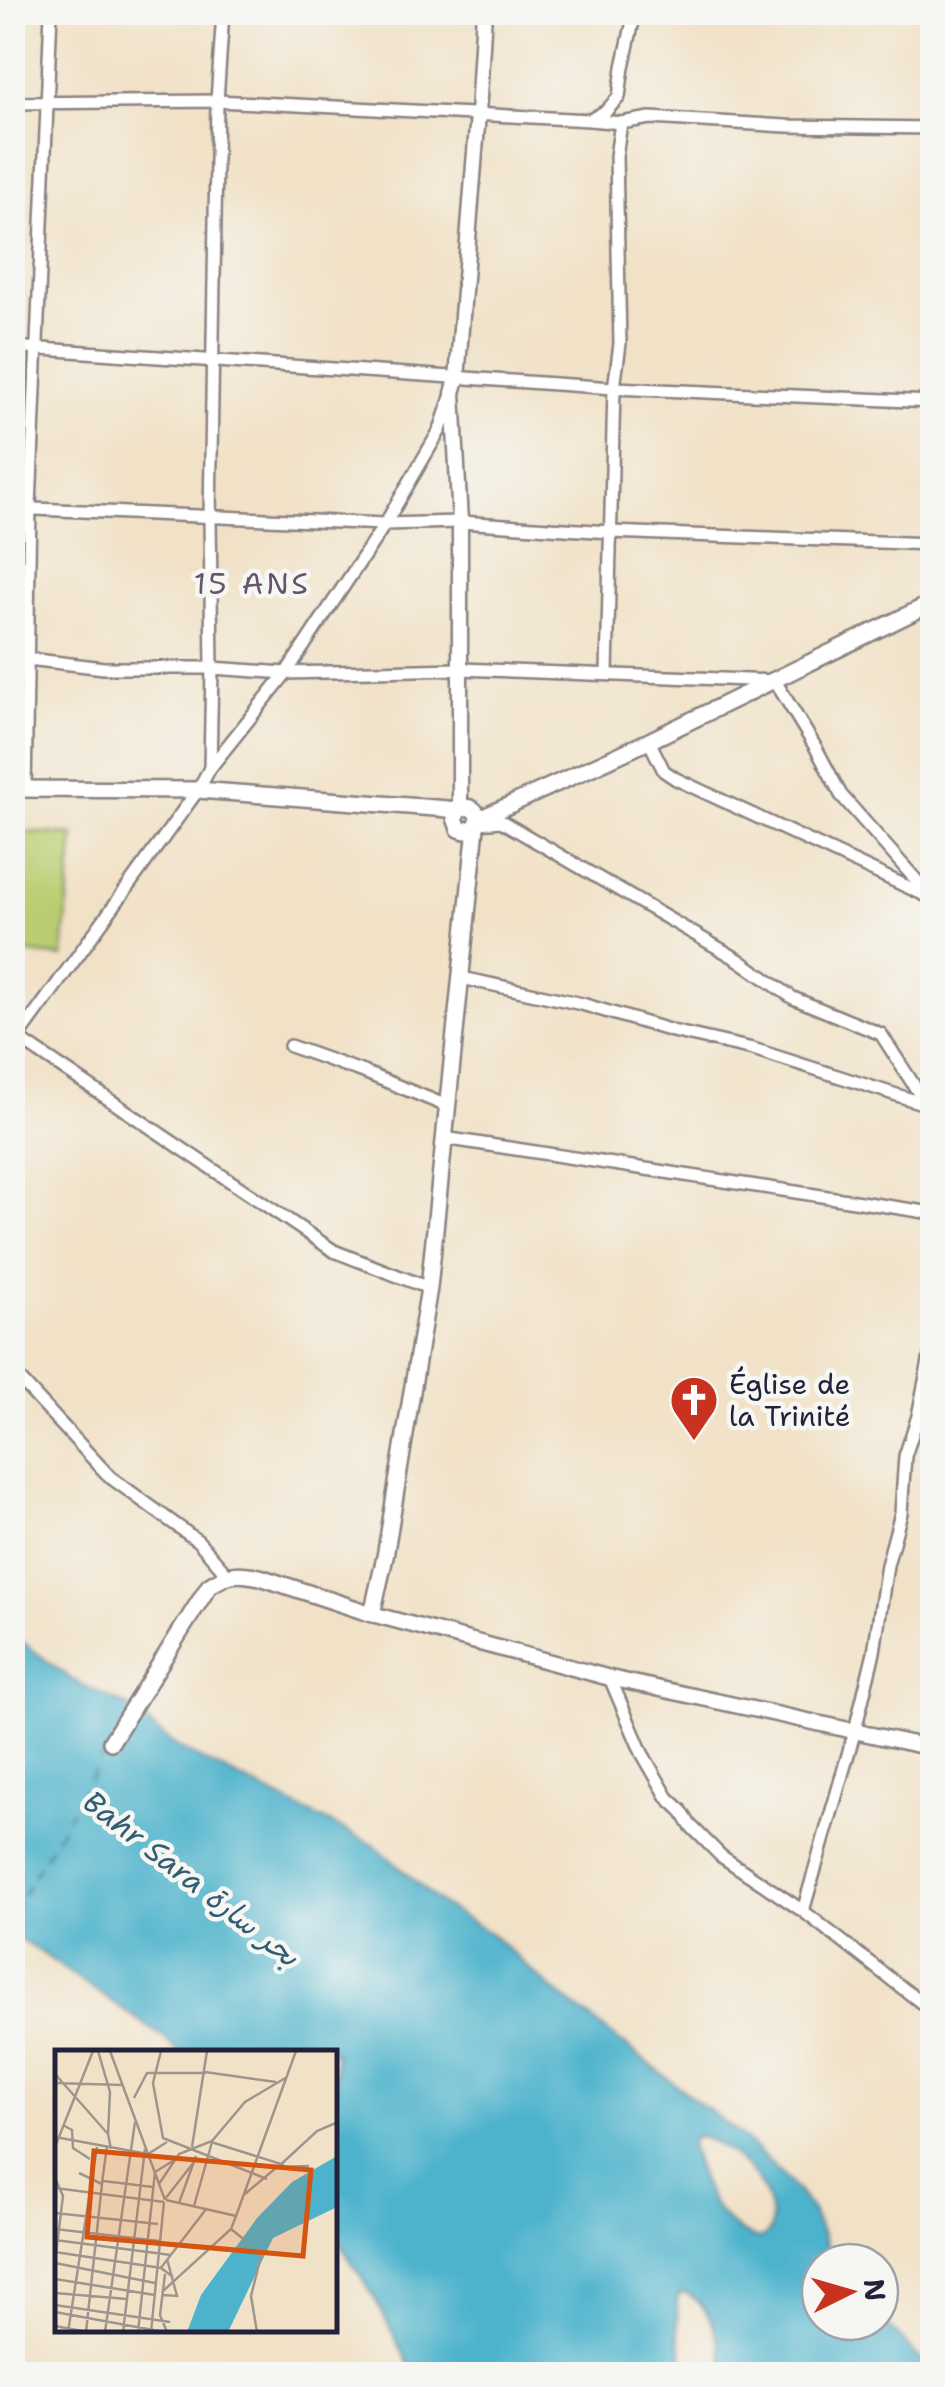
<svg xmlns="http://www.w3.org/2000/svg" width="945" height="2387" font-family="'Shantell Sans','Playpen Sans Arabic',sans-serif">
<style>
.green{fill:#b9cd70;stroke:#6e7856;stroke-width:2.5}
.water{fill:#4db3cc;stroke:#386a84;stroke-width:2.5;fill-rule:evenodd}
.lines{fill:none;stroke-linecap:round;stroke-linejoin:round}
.ferry{stroke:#335c75;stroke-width:2.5;stroke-dasharray:12 10;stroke-linecap:butt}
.minor-casing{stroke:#8a8280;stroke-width:16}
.tertiary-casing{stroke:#8a8280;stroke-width:19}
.secondary-casing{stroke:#8a8280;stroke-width:20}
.minor{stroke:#fff;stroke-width:11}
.tertiary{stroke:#fff;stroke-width:14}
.secondary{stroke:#fff;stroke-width:15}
.labels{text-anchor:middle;stroke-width:9;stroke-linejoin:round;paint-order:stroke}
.poi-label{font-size:28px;fill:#22223b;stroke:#f6f6f2;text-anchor:start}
.neighbourhood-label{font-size:30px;letter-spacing:2.5px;fill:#65546c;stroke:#f6f6f2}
.water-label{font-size:30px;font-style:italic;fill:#335c75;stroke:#f6f6f2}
.inset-road{fill:none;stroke:#9e958e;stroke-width:2.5}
.view{fill:#d45411;fill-opacity:0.15;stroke:#d45411;stroke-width:5}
.inset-edge{fill:none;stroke:#22223b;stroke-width:5}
</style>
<rect width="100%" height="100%" fill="#f6f6f2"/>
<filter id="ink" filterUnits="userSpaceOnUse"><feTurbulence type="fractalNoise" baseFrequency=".01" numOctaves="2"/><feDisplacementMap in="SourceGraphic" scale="20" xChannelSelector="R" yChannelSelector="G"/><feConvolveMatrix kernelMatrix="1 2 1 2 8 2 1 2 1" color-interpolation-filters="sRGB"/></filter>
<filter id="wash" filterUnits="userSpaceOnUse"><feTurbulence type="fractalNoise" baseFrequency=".0048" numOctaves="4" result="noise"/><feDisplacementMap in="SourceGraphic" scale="40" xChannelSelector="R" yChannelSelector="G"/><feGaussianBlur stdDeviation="2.25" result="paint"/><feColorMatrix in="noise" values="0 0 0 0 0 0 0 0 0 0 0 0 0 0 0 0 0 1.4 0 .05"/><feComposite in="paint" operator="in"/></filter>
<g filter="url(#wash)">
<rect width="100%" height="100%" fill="#f1e1c6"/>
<path class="green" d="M12,831l62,4 -11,122 -50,-6z"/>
<path class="water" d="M12,1634l60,46 58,28 41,35 19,11 184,91 67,59 50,30 55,50 192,149 28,26 32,33 14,19 21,51h-13v60h60v-5l43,45 9,12h-207c-4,-29 -12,-69 -41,-82l-5,3 -2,5c0,24 0,57 17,74h-280l-41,-79 -38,-59v-184h-157l-15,-15 -120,-83 -30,-18zM699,2136c35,14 69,43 72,83 0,12 -1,15 -11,20 -45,-10 -59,-55 -70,-95l4,-7z"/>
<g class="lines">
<path class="ferry" d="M12,1914l96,-167"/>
</g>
</g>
<g filter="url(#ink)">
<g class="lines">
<g class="minor-casing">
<g id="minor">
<path d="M12,103l205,-2 373,19 16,-9 13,-14 4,-30 12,-55"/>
<path d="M590,120l31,3 29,-5 136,8 146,2"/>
<path d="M12,347l602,41 318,14"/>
<path d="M12,508l373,16 75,-2 150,10 322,12"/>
<path d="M12,661l16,-2 76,9h108l74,5 174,-4 315,12 41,67 25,47 91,103"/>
<path d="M607,673l7,-285 6,-44 -4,-188 5,-33"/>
<path d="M649,741l15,30 12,8 251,117"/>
<path d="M210,768l2,-100 -2,-151 7,-416 6,-89"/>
<path d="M25,790l5,-283 21,-495"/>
<path d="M478,823l23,-2 238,139 54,38 88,36 45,70"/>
<path d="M462,978l120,26 90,27 81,18 175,56"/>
<path d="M12,1034l322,217 95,37"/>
<path d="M18,1038l180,-248 12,-22 76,-95 99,-149 55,-94 11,-33"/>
<path d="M290,1046l76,27 81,33"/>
<path d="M444,1138l488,75"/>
<path d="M12,1371l98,106 88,64 29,33"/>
<path d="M610,1678l32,75 26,45 13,12 9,15 31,31 82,55 129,100"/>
<path d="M803,1911l52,-181 19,-78 13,-87 14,-52 4,-57 13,-40 14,-70"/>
</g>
</g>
<g class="tertiary-casing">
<g id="tertiary">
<path d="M460,809v-287l-7,-129 4,-14 21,-265 6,-102"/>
<path d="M372,1614l238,64 322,70"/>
</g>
</g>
<g class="secondary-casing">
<g id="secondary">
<path d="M12,789l186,1 250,19 9,3c12,-11 26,0 19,15l-11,4 -6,-2 -4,-11 2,-6"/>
<path d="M479,819l170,-78 283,-138"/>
<path d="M111,1742l98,-156c20,-13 27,-14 51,-9l112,37 13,-57 44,-269 47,-461"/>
</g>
</g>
<use href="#minor" class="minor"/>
<use href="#tertiary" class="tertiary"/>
<use href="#secondary" class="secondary"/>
</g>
</g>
<defs>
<g id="church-pin" transform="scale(2.5)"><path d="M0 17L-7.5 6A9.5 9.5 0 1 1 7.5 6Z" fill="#c8321e" stroke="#f6f6f2"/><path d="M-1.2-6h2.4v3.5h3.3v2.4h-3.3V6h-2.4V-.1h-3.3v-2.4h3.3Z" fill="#fff"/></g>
</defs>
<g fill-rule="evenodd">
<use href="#church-pin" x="694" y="1400"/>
</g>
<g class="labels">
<g class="poi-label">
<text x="729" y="1394">Église de<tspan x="729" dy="32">la Trinité</tspan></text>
</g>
<g class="neighbourhood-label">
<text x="252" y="594">15 ANS</text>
</g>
<g class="water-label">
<text transform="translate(191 1879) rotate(38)" y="10">Bahr Sara بحر سارة</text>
</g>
</g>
<g transform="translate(55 2050)">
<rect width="282" height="282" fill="#f1e1c6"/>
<path d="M282,106v51l-64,31 -45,94h-41l14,-37 56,-77 35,-36z" fill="#4db3cc"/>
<path class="inset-road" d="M43,1l12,41 -2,42M55,1l55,149M106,1l-8,32 10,55 104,41M150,22l71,10M0,24l53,60 3,15M0,33l67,2M79,48l13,-25h59M8,75l9,5 1,18 17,11M0,87l93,17 19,-12M156,92l73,23M0,97l38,-96M137,97l15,-96M223,117l39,-36 21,-9M24,123l23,11 -16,148M0,128l8,18 -7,58M48,131l50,6M47,133l5,-37M104,134l20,-30 33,-13 33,-39 42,-25M0,138l109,14M190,144l32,-27 32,-1M110,149l29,-37M111,150l70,16 -5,13 15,12M124,153l17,-47M139,156l18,-64M0,163l103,11M181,166l60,-165M0,179l104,12M0,190l116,15M0,202l106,16 12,9M0,213l100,20M105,219l47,-61M110,224l-5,41 7,17M0,229l100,16M108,241l68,-62M0,243l72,6M108,245l14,1 -10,-37M0,255l115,17M0,262l109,20M0,276l33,6M13,282l29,-185M50,282l30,-210M68,282l22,-183M83,282l17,-160 21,-13M96,282l13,-130M202,282l-6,-36 11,-44"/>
<path class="view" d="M39,101l217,19 -8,86 -216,-19z"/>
<rect width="282" height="282" class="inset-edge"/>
</g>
<rect width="945" height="2387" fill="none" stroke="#f6f6f2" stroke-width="50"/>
<g transform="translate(850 2292) rotate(85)"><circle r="48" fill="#f6f6f2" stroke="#a1a1a9" stroke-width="2.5"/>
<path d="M0-8L18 38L0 25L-18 38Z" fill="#c8321e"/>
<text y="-15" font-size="28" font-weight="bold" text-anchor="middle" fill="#22223b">N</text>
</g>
</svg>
